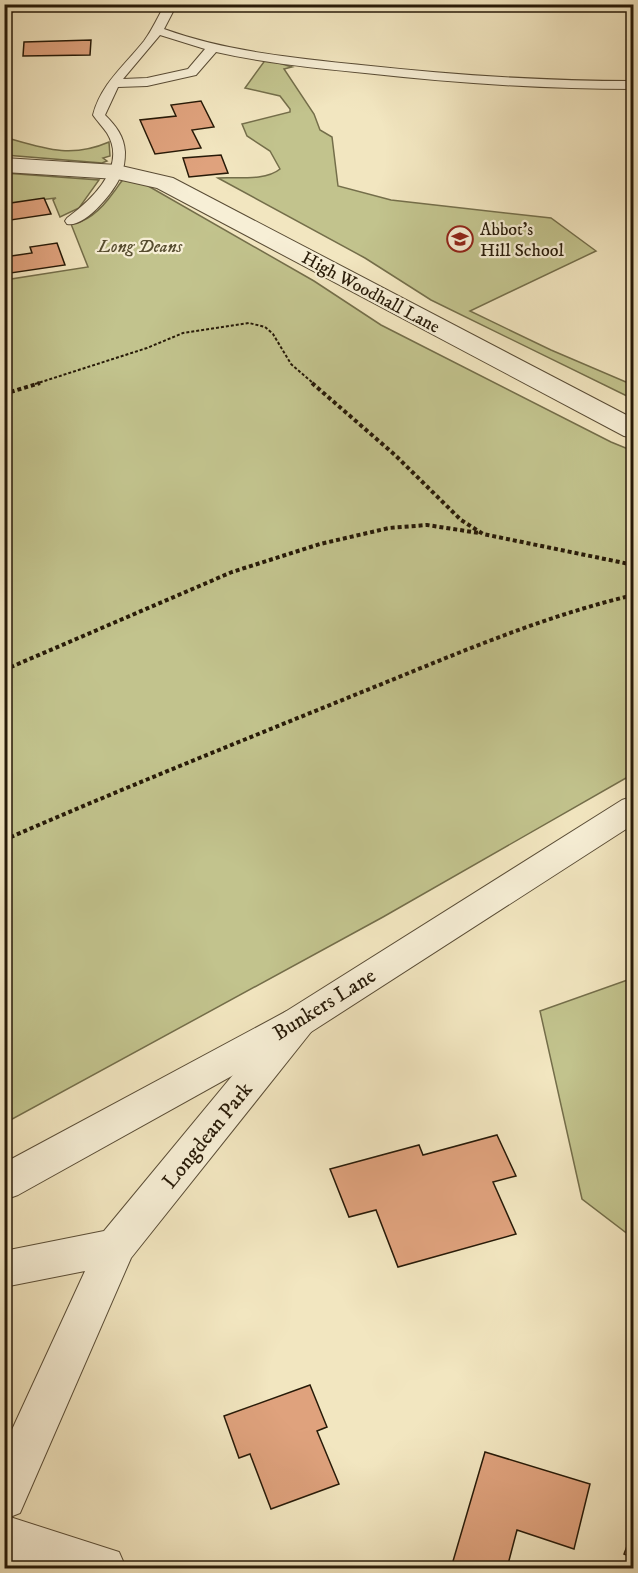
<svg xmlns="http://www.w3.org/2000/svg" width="638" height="1573" font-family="'IM FELL DW Pica',serif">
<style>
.green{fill:#c2c38d;stroke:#746e4a;stroke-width:1.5}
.building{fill:#dfa27d;stroke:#271a08;stroke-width:1.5}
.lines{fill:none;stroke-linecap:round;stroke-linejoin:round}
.service-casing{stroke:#5a4d36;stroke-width:2}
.minor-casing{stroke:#5a4d36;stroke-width:2}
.tertiary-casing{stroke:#5a4d36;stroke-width:2}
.path-far1{stroke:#271a08;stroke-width:2;stroke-dasharray:3 2;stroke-linecap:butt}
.path{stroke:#271a08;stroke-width:4;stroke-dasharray:4 3;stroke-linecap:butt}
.service{fill:#f7efd6;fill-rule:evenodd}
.minor{fill:#f7efd6;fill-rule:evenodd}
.tertiary{fill:#f7efd6;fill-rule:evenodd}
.labels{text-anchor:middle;stroke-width:4.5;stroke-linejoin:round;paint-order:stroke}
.far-poi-label{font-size:18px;fill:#271a08;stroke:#f7efd6;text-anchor:start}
.far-park-label{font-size:18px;font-style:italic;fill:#564d30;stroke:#f7efd6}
.far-street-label{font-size:18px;fill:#271a08;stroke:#f7efd6}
.street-label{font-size:21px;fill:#271a08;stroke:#f7efd6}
</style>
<rect width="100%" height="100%" fill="#f2e6c0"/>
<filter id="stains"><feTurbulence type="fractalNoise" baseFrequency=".00333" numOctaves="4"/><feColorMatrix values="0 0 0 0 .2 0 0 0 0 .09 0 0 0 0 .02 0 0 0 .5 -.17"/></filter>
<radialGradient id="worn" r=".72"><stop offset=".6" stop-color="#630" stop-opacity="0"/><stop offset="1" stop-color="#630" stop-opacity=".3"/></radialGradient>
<g class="green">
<path d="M266,59l26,8 -8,2 30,45 6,16 12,7 6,49 53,14 160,18 45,33 -126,60 81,39 82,35v14l-202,-99 -66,-42 -147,-80c18,-1 48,3 62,-9l-10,-18 -23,-15 -5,-12 48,-12v-3l-10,-13 -35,-8z"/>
<path d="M4,137c39,11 66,22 105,5l1,14 -7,2 4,3 -5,2 -97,-8z"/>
<path d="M4,173l95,7 -20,28 -19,9 -7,-17 3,-2 -51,6z"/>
<path d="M129,175l185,106 67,44 230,117 22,9v323l-250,143 -378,206v-843l83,-13 -17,-43c17,-2 32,-17 42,-31 6,-7 8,-14 16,-18z"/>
<path d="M633,978h1l-1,260 -51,-39 -42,-188z"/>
</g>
<g class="building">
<path d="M9,4h31l-10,7 -11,-3 -15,9v-8z"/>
<path d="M91,40l-1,15 -67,1 1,-14z"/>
<path d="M201,101l13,26 -22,3 9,18 -46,6 -15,-34 36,-4 -5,-11z"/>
<path d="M221,155l7,18 -39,4 -6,-19z"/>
<path d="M44,198l7,16 -47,7v-17z"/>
<path d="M57,243l8,22 -61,9v-17l28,-4 -2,-6z"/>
<path d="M497,1135l19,41 -23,6 23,52 -118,33 -22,-57 -27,7 -19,-48 89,-24 4,10z"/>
<path d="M310,1385l17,42 -10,4 22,53 -68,25 -21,-55 -11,4 -15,-42z"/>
<path d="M485,1452l105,32 -16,65 -57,-19 -10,38h-56z"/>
<path d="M634,1528v30l-10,-4z"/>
</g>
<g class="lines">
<g class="service-casing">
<path id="service" d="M165,4h12l-13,25c64,23 130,29 197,36 91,10 181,16 273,16v8c-90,0 -180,-6 -269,-16 -50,-5 -100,-10 -149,-21l-20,23 -49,11 -29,1 -13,28c11,11 19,21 20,37 0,8 -1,16 -4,23 -6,16 -36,53 -54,49l-2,-3 2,-3c24,-18 61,-51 40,-85 -4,-6 -10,-12 -14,-18 8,-31 31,-49 51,-74 8,-11 14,-24 21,-37zM160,35l45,14 -17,20 -41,9 -24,1z"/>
</g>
<g class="minor-casing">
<g id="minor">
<path d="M4,158l113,7 56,13 461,241v19l-10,-2 -467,-248 -40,-9 -113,-7z"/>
<path d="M298,1007l13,5 6,10 -6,10 -180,226 -111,255 -10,4 109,35 7,16h-96l-26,-7v-114l81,-176 -81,16v-36l100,-20 181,-219z"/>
</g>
</g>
<g class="tertiary-casing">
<path id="tertiary" d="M634,796v28l-323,208 -293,163 -14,5v-37l281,-151 337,-212z"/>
</g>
<path class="path-far1" d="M35,384l112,-36 36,-15 66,-10 16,4 8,7 18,30 23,20"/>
<g class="path">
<path d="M312,383l83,72 66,65 22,14 151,31"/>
<path d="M4,394l36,-11"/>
<path d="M4,670l228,-98 88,-28 69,-16 38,-3 52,8"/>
<path d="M4,840c117,-51 235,-98 353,-146 90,-36 182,-77 277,-99"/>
</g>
<use href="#service" class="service"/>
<use href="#minor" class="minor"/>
<use href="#tertiary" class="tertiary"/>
</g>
<defs>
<g id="school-ring" transform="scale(1.35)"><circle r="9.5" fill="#f7efd6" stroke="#8f2418" stroke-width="1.5"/><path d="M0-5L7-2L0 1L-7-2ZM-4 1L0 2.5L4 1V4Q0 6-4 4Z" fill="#8f2418"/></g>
</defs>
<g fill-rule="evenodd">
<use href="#school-ring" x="460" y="239"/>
</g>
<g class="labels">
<g class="far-poi-label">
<text x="480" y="235">Abbot's<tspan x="480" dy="21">Hill School</tspan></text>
</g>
<g class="far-park-label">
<text x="140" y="252">Long Deans</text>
</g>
<g class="far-street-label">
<text transform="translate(371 292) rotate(28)" y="6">High Woodhall Lane</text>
</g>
<g class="street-label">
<text transform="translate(324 1004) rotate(-32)" y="7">Bunkers Lane</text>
<text transform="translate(207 1135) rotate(-51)" y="7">Longdean Park</text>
</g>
</g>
<rect width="638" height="1573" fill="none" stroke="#f2e6c0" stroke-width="24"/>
<rect x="6" y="6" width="626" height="1561" fill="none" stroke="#271a08" stroke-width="3"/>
<rect x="12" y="12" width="614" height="1549" fill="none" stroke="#271a08" stroke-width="1.5"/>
<rect width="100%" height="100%" filter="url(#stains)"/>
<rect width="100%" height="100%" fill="url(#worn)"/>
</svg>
